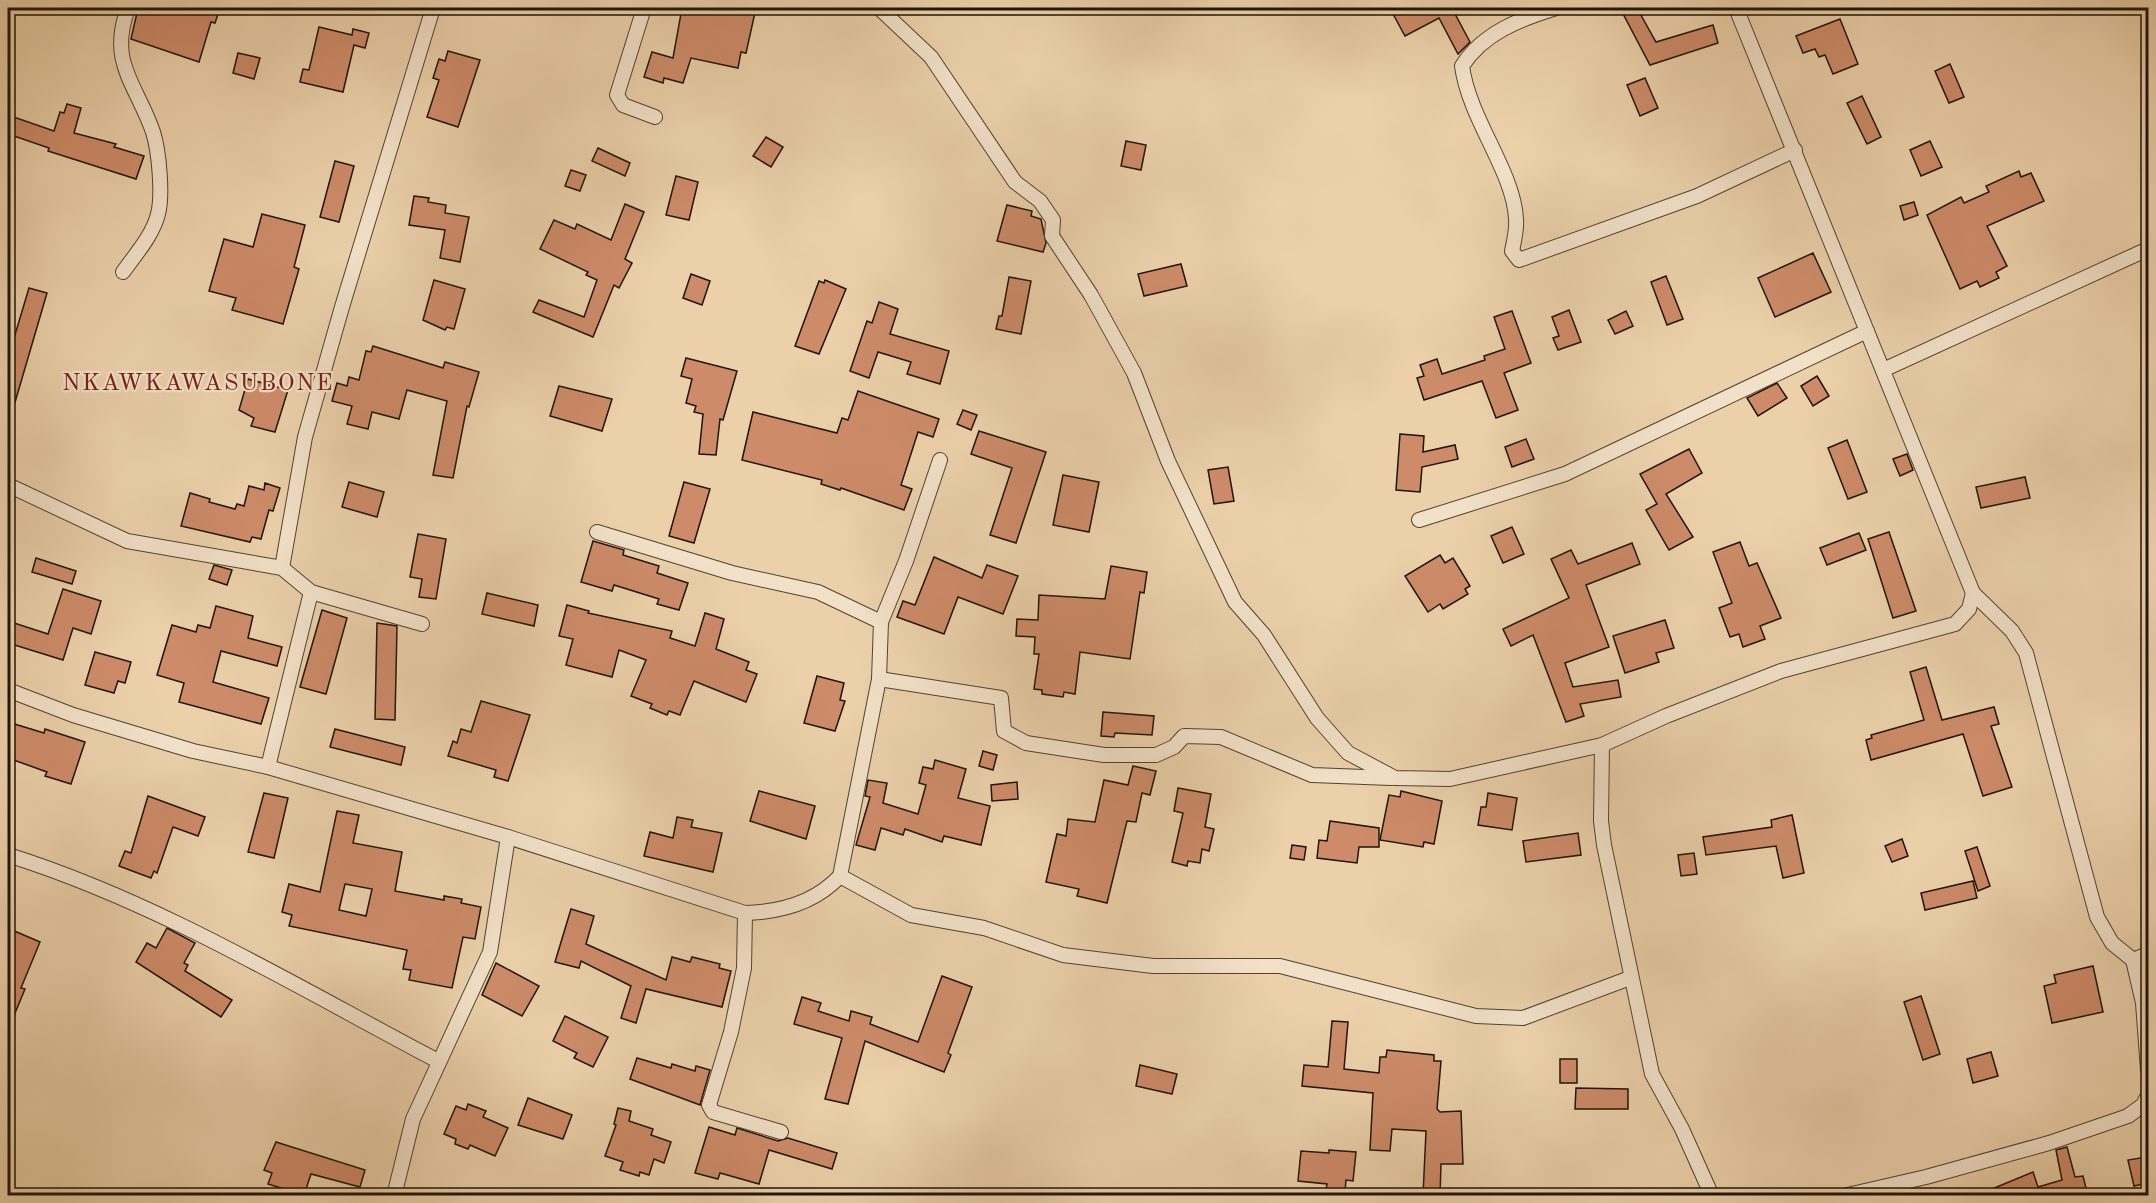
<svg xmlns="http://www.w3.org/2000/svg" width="2156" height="1203" font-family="'Old Standard TT',serif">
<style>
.building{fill:#cd8b69;stroke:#1f1408;stroke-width:1.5;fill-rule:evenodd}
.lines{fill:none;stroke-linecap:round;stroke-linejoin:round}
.minor-casing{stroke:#524330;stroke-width:16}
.minor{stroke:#f2e0c8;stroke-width:14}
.labels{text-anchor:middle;stroke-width:4.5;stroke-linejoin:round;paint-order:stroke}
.quarter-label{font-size:24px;letter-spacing:1.5px;fill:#7a1f14;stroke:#f2e0c8}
</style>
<rect width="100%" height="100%" fill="#ebd0aa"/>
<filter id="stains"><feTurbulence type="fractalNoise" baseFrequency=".00333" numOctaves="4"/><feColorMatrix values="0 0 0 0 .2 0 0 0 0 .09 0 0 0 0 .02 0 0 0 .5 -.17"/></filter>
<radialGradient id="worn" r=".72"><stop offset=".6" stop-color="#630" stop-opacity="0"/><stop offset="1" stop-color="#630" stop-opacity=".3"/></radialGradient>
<g class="building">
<path d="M138,8h82l-5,15 -4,-1 -12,40 -68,-23z"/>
<path d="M682,8h74l-10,45 -5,-1 -3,16 -47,-10 -8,25 -19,-5 -1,5 -19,-6 8,-25 21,6z"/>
<path d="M1399,8h58l-4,2 17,32 -12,12 -19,-36 -34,18 -13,-24z"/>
<path d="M1620,8h17l19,34 57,-17 5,18 -68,22z"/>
<path d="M1840,19l18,45 -25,10 -8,-19 -6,2 -4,-8 -12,4 -7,-17z"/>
<path d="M319,27l33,8 1,-6 16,4 -4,15 -11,-3 -11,47 -43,-10 3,-13 6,1z"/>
<path d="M448,51l32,9 -22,67 -31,-10 12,-37 -6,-2 6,-19 6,2z"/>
<path d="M238,53l22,5 -6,21 -21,-6z"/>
<path d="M1950,64l14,33 -15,6 -14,-32z"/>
<path d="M1645,78l13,30 -18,8 -13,-31z"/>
<path d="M1862,96l19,41 -14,7 -20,-41z"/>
<path d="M67,104l14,4 -7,25 42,11 -2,3 30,9 -8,23 -88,-28 1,-3 -41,-14v-19l46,16 6,-19 4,1z"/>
<path d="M766,137l17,10 -12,20 -18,-11z"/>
<path d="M1126,141l20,4 -5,25 -20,-4z"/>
<path d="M1930,141l12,26 -21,9 -11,-26z"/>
<path d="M598,148l32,15 -5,13 -33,-15z"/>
<path d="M335,161l19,5 -15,56 -19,-5z"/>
<path d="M571,170l15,5 -6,16 -15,-5z"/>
<path d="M2019,171l2,6 10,-4 13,28 -57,25 20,40 -11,6 3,6 -19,9 -3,-6 -17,8 -33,-74 34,-18 3,6 25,-11 -3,-6z"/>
<path d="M676,176l22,6 -9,38 -23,-5z"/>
<path d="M414,196l15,2 -1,4 18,3 -1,8 24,4 -9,45 -20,-4 5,-28 -36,-5z"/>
<path d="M1914,202l4,13 -14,5 -4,-14z"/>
<path d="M625,204l19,8 -19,47 7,4 -13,25 -5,-3 -21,52 -60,-25 6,-12 45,17 13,-37 -11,-5 2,-3 -48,-23 14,-29 21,9 2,-5 34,16z"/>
<path d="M1007,205l25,6 -1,5 10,3 5,24 -3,9 -46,-11z"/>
<path d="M262,214l43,11 -11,42 5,2 -16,55 -51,-14 4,-12 -27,-7 15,-52 29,8z"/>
<path d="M1813,253l18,39 -56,25 -17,-39z"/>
<path d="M1181,264l6,22 -43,10 -6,-22z"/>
<path d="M691,274l19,7 -8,24 -19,-7z"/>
<path d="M1666,276l17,43 -16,6 -16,-43z"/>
<path d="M1009,277l22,4 -10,53 -25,-5 3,-13h3z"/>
<path d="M434,280l31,9 -11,40 -7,-2 -2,3 -22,-10z"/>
<path d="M825,280l21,9 -27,65 -24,-8 24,-65 5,2z"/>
<path d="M29,288l18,5 -36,123 -3,-1v-57z"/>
<path d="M879,302l19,7 -8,25 59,17 -9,33 -33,-10 4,-12 -33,-10 -9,26 -19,-7 17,-50 5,2z"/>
<path d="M1569,310l12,32 -23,8 -5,-12 6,-2 -7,-19z"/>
<path d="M1512,311l19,52 -27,10 14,37 -22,8 -14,-37 -58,19 -7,-22 7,-2 -4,-11 17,-6 5,15 43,-14 -1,-4 21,-7 -11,-32z"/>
<path d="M1626,311l7,15 -18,8 -7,-14z"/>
<path d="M373,346l70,22 2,-6 34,10 -10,35 -2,-1 -14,72 -20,-3 14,-74 -40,-11 -8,29 -27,-7 -4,17 -21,-5 5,-18 -20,-5 5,-18 10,3 2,-9 10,3 7,-29 5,1z"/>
<path d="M686,358l51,13 -14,49 -3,-1 -4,36 -17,-1 4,-40 -9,-2 2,-6 -10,-3 6,-24 -11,-3z"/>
<path d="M1817,376l12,20 -16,10 -12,-20z"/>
<path d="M248,379l40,11 -13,42 -24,-6 3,-8 -15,-8z"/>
<path d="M1777,383l10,15 -29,18 -11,-18z"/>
<path d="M559,386l53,13 -10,32 -52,-15z"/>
<path d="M858,391l81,28 -6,18 -15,-5 -17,53 11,4 -8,21 -63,-22 -1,2 -19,-6 1,-4 -80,-20 11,-48 84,21 5,-15 6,2z"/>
<path d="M963,410l14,5 -6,15 -14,-6z"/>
<path d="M979,431l67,21 -30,91 -26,-8 22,-67 -41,-14z"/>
<path d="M1400,434l24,2 -1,16 32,-7 3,14 -36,8 -2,25 -24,-2z"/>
<path d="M1526,439l8,20 -22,8 -7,-20z"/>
<path d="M1847,440l20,52 -19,7 -20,-51z"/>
<path d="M1689,449l13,24 -36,21 27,43 -24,13 -23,-40 11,-6 -17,-30z"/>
<path d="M1907,454l6,16 -13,6 -7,-17z"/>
<path d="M1228,467l6,34 -20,3 -6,-34z"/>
<path d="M1063,475l36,7 -10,50 -36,-7z"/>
<path d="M2025,477l5,21 -49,10 -5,-21z"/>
<path d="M349,482l35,10 -7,25 -35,-10z"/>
<path d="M684,482l26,7 -16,54 -25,-7z"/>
<path d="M265,483l15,5 -7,23 -4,-1 -8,29 -9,-2 -2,5 -69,-16 9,-33 20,6 -1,3 26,7 2,-5 7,2 5,-20 15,4z"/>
<path d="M1512,527l12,27 -21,9 -12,-27z"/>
<path d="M1889,532l27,79 -23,7 -25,-79z"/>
<path d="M1859,533l7,17 -39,15 -7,-17z"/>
<path d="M418,534l28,5 -10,60 -17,-2 3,-18 -12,-2z"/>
<path d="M593,541l31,9 -1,5 36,11 -2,7 31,10 -9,27 -22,-6 2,-5 -45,-14 -2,6 -31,-9z"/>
<path d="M1740,542l9,24 8,-3 24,55 -21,8 5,13 -22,8 -4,-13 -9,3 -11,-29 13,-5 -19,-51z"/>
<path d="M1632,543l8,21 -54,21 23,62 -44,16 8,24 45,-7 3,17 -41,7 4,12 -18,6 -33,-87 -22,11 -8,-17 66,-31 -18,-39 20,-9 7,14z"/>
<path d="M1440,555l5,8 8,-5 17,28 -5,3 3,5 -25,15 -3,-5 -12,8 -23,-36z"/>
<path d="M934,557l48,21 5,-13 31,11 -15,38 -45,-17 -14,37 -47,-17 6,-16 12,4z"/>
<path d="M36,558l40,13 -4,13 -40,-12z"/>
<path d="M214,565l18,5 -5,15 -18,-6z"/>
<path d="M1111,566l36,6 -3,21 -4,-1 -10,67 -50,-7 -5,42 -11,-2 -1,5 -21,-3v-4l-8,-1 5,-35h-5l1,-17 -19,-1 1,-17 21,1 1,-25 66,4z"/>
<path d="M63,589l38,12 -10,33 -18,-6 -10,32 -55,-17v-22l40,13z"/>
<path d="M487,593l51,12 -4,21 -52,-12z"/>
<path d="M567,605l22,6 -1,2 84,18 -2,7 25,8 10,-33 19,6 -8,30 33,13 -3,8 11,4 -11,28 -52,-21 -14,34 -11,-4 -2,4 -17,-7 2,-4 -21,-8 15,-36 -27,-10 -7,27 -46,-12 7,-26 -14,-3z"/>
<path d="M216,606l37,10 -5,22 34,9 -5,19 -56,-15 -8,31 56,16 -8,26 -82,-22 5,-19 -27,-8 15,-50 24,7 2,-7 12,3z"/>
<path d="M322,610l25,8 -21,76 -26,-7z"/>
<path d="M1665,620l9,28 -18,5 3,9 -34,11 -12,-37z"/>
<path d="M377,623l20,3 -2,94 -20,-1z"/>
<path d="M95,652l36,10 -6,21 -7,-2 -4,12 -29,-8z"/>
<path d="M1926,667l16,53 52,-13 5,17 -8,2 21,61 -29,9 -20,-62 -92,26 -5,-20 6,-2 -1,-3 53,-15 -14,-48z"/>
<path d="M817,676l27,7 -4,17 5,1 -10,30 -31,-8z"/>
<path d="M481,701l49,14 -22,66 -14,-4 2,-7 -48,-14 5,-15 4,2 4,-14 10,3z"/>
<path d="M1103,712l51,4 -2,19 -37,-2 -1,4 -13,-1z"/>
<path d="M8,722l36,11 1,-4 40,13 -14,42 -26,-8 2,-4 -39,-14z"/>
<path d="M335,729l70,18 -4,18 -71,-18z"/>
<path d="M983,751l14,4 -4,15 -14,-4z"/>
<path d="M935,760l31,9 -8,29 32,8 -9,39 -37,-9 -2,6 -37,-13 -2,6 -22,-7 -6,22 -19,-5 14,-48 -5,-1 3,-16 19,3 -4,20 35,11 8,-29 -7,-2 4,-16 10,2z"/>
<path d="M1133,766l23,5 -6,24 -8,-2 -6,29 -9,-1 -20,82 -30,-7 2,-7 -33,-7 11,-48 9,2 2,-17 27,3 9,-42 24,5z"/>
<path d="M1017,782l1,17 -26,2 -1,-16z"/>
<path d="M1178,788l33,6 -6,33 9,2 -5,22 -7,-2 -2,14 -12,-2 -1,5 -15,-4 11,-49 -9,-2z"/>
<path d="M759,791l56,15 -9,33 -56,-18z"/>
<path d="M1401,791l41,10 -8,43 -10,-2 -1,5 -43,-7 9,-45 11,2z"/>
<path d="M264,793l24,5 -14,60 -26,-6z"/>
<path d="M1488,793l29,5 -5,32 -34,-5 3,-18h5z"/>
<path d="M148,796l57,21 -7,19 -25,-9 -16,46 -3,-2 -3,7 -32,-12 6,-15 6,2z"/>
<path d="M337,811l22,4 -6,28 49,9 -7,39 49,9v-4l18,3 -1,4 20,4 -6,32 -12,-2 -11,51 -43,-8 2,-10 -8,-1 4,-19 -118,-24 3,-11 -10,-3 7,-28 31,8zM345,884l27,5 -6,27 -27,-6z"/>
<path d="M1792,815l12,58 -21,5 -7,-32 -70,9 -3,-18 69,-10 -1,-7z"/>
<path d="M677,817l16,3 -2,7 31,6 -9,39 -69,-16 6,-24 23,6z"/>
<path d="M1330,821l49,7v19h-20l-2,16 -40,-5 2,-18 8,1z"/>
<path d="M1578,833l3,22 -55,7 -3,-21z"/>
<path d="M1902,839l6,17 -16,6 -7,-16z"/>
<path d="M1292,845l14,2 -2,13 -14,-2z"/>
<path d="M1977,847l13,39 -12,5 -13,-40z"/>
<path d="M1694,853l3,21 -16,2 -3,-21z"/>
<path d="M1973,881l4,17 -52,12 -4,-17z"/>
<path d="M571,909l23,7 -8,28 80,36 6,-23 18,5 2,-5 28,7 -1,4 12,3 -9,36 -76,-18 -10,34 -15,-5 10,-32 -50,-25 -2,7 -24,-6z"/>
<path d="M167,928l28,15 -11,20 4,2 -3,6 47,29 -11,17 -85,-55 11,-19 9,5z"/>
<path d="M12,930l28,12 -19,46 4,1 -17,41v-90z"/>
<path d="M496,963l43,23 -17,30 -40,-21z"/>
<path d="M2093,966l10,46 -51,11 -8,-37 12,-3 -2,-8z"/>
<path d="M942,976l30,11 -24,66 3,2 -7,17 -79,-31 -17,63 -23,-5 17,-61 -48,-14 8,-27 19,6 -3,8 31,10 2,-10 21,6 -2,7 48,18z"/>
<path d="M1921,996l19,58 -17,6 -19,-58z"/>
<path d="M565,1016l43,21 -15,30 -19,-9 3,-5 -24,-12z"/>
<path d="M1332,1021l16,1 -4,47 35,4 1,-16h6l1,-7 47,5v6h7l-4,48 3,3 21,-1 2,53h-22l-1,32h-17l3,-65 -34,-2 -2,22 -20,-1 3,-57 -71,-7 2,-21 24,2z"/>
<path d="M1991,1052l7,24 -25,7 -6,-24z"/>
<path d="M637,1058l34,10 1,-4 23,7 1,-5 14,4 -10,35 -70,-26z"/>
<rect x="1560" y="1059" width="17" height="24"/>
<path d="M1140,1065l37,9 -5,20 -36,-8z"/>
<path d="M1576,1088l52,1v20h-53z"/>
<path d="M528,1098l44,17 -9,24 -45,-14z"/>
<path d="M468,1104l18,7 -3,6 25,11 -13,28 -25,-11 -2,4 -13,-5 1,-5 -12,-5 12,-28 10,4z"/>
<path d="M618,1108l13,3 -2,10 24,8 -2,6 20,7 -7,21 -10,-4 -5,16 -9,-3 -1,4 -19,-6 3,-8 -18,-6 11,-31 -2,-1z"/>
<path d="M709,1127l26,8 2,-7 41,13 10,-3 49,15 -5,16 -63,-19 -10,34 -39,-11 -2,6 -23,-6z"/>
<path d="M276,1142l89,28 -5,17 -49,-13 -7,21 -36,-11 4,-11 -8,-3z"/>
<path d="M2067,1147l8,30 8,-1 5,20h-113l58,-24 5,15 24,-7 -6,-30z"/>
<path d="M1329,1150l27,2 -3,29 -7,-1 -1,11 -19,-1 1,-6 -29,-3 3,-30 28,2z"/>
<path d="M2146,1157l2,26 -14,3 -6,-26z"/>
</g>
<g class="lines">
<g class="minor-casing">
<g id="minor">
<path d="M644,8l-27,87 6,10 32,12"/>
<path d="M879,8l52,49 84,125 25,19 13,19 -1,16 39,59 43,78 34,88 67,141 29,33 53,83 31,35 47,25 55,1 152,-34"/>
<path d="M1556,8c-36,11 -73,25 -94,58 7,53 52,106 54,153 1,11 -2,22 -4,32l7,9 178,-64 98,-46"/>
<path d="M123,272c12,-17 30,-37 35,-58 5,-19 1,-63 -5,-82 -17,-49 -45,-69 -25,-124"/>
<path d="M1883,370l265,-121"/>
<path d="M8,485l119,56 155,27 29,24 111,32"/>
<path d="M1419,520l146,-46 302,-143"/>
<path d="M597,532l135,41 86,19 63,30"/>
<path d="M282,568l23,-131 37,-130 91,-299"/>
<path d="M1973,593l39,38 14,22 71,264 15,26 21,17 10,43 5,67"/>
<path d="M879,679l122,19 3,33 22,12 78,12h52l18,-8 10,-11 37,1 91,38 79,3"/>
<path d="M8,690l65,25 120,36 75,16 240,70 237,76c36,-1 70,-10 95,-37l39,-197 2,-57 25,-61 34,-101"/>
<path d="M268,767l43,-175"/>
<path d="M8,855c150,47 291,133 430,206"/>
<path d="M840,876l71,39 73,13 79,27 90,11h127l196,50 47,2 107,-40"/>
<path d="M745,913l-1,55 -13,64 -22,73 4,7 68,20"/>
<path d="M2133,960l15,-6"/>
<path d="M394,1196l19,-77 77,-167 18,-115"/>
<path d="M1712,1196l-30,-67 -30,-55 -48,-229 -3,-24 1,-76 64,-29 115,-45 174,-47 14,-15 4,-16 -237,-585"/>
<path d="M1843,1196l83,-19 123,-34 79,-27 15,-11 5,-10"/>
</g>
</g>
<use href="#minor" class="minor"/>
</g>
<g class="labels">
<g class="quarter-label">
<text x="198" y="390">NKAWKAWASUBONE</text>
</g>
</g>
<rect width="2156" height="1203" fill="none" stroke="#ebd0aa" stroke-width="30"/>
<rect x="9" y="9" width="2138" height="1185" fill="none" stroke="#1f1408" stroke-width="3"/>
<rect x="15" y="15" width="2126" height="1173" fill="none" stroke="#1f1408" stroke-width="1.5"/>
<rect width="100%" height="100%" filter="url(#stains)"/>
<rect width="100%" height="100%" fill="url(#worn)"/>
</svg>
